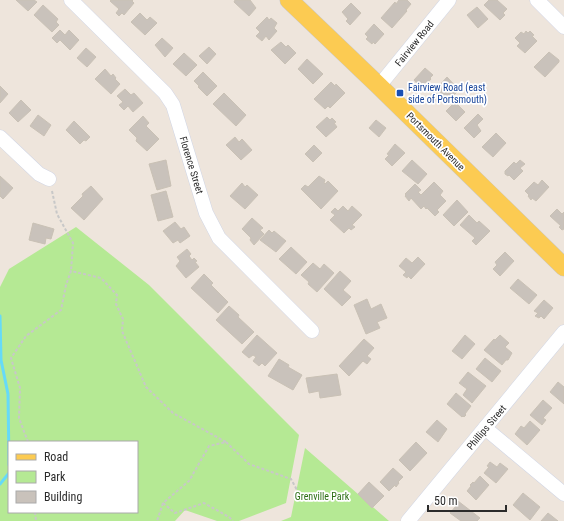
<svg xmlns="http://www.w3.org/2000/svg" width="564" height="521" font-family="'Roboto Condensed',sans-serif">
<style>
.green{fill:#b5e994;fill-rule:evenodd}
.lines{fill:none;stroke-linecap:round;stroke-linejoin:round}
.stream{stroke:#66daf8;stroke-width:3}
.building{fill:#c9c2bb;stroke:#c9c1b5}
.minor-casing{stroke:#d1d6e5;stroke-width:15}
.major-casing{stroke:#c8c8c8;stroke-width:19}
.path{stroke:#c8c8c8;stroke-width:2;stroke-dasharray:3 2;stroke-linecap:butt}
.minor{stroke:#fff;stroke-width:14}
.major{stroke:#fccb52;stroke-width:18}
.transit-dot{fill:#1a4fb4;stroke:#fff;stroke-width:1.5}
.labels{text-anchor:middle;stroke-width:3.5;stroke-linejoin:round;paint-order:stroke}
.street-label{font-size:10px;fill:#2b2b2b;stroke:#fff}
.transit-label{font-size:10px;fill:#164399;stroke:#fff;text-anchor:start}
.park-label{font-size:10px;fill:#2c6e14;stroke:#fff}
</style>
<rect width="100%" height="100%" fill="#eee5dc"/>
<g class="green">
<path d="M76,227l73,58 150,150 -13,68 -47,18h-22l-32,-11 -10,11h-175v-234l9,-18zM9,442h128v70h-128z"/>
<path d="M305,448l84,73h-108l10,-4z"/>
</g>
<g class="lines">
<g class="stream">
<path d="M0,316l1,44 7,34 1,71"/>
<path d="M0,484l9,-11"/>
</g>
</g>
<g class="building">
<path d="M16,0h18l3,2 -9,9z"/>
<path d="M111,0h22l-1,1 2,2 -10,12 -2,-2 -3,3 -3,-3 3,-4 -9,-8z"/>
<path d="M235,0h15l6,8 -7,8 -15,-14z"/>
<path d="M399,0h8l4,4 -5,6 1,1 -15,17 -11,-10 14,-16 1,2z"/>
<path d="M489,0h8l10,9 -4,4 2,2 -5,5 -16,-15z"/>
<path d="M351,3l10,10 -11,12 -4,-4 2,-2 -6,-7z"/>
<path d="M43,5l15,14 -2,3 3,3 -7,7 -18,-17z"/>
<path d="M477,7l11,12 -10,9 -11,-13z"/>
<path d="M140,13l7,7 3,-3 7,6 -12,12 -14,-13z"/>
<path d="M267,17l2,3 2,-2 6,5 -3,5 3,3 -8,9 -3,-4 -4,5 -6,-5 4,-4 -4,-4z"/>
<path d="M374,24l10,10 -9,10 -2,-2 -1,2 -6,-5 2,-2 -3,-3z"/>
<path d="M60,30l5,5 4,-5 10,10 -9,10 -10,-10 -3,3 -5,-5z"/>
<path d="M526,31l2,2 2,-2 4,4 -2,1 5,5 -12,12 -8,-7 3,-3 -5,-5 6,-6 3,2z"/>
<path d="M162,38l11,10 -8,9 -10,-12z"/>
<path d="M281,42l5,5 2,-2 8,8 -11,11 -14,-14z"/>
<path d="M209,47l7,7 -9,10 -8,-8z"/>
<path d="M86,48l10,9 -9,10 -10,-9z"/>
<path d="M549,52l10,8v2l-14,15 -11,-10z"/>
<path d="M184,53l13,12 -11,11 -13,-12z"/>
<path d="M307,59l16,15 -10,10 -15,-15z"/>
<path d="M425,68l8,7 -3,3 1,1 -9,10 -8,-9z"/>
<path d="M105,69l6,7 2,-2 3,4 -1,1 5,5 -9,10 -16,-15z"/>
<path d="M203,72l14,14 -10,10 -9,-9 1,-1 -5,-5z"/>
<path d="M447,77l12,13 -8,8 -4,-3 -8,9 -9,-8z"/>
<path d="M331,82l4,4 1,-2 9,9 -15,15 -2,-2 -3,3 -11,-10z"/>
<path d="M0,86l8,8 -8,9z"/>
<path d="M125,89l6,6 3,-2 9,10 -10,9 -5,-6 -4,4 -5,-5 4,-3 -6,-6z"/>
<path d="M224,93l22,22 -10,11 -23,-22z"/>
<path d="M21,100l10,10 -13,12 -9,-9z"/>
<path d="M455,102l10,10 -9,9 -10,-10z"/>
<path d="M478,114l5,5 -6,6 4,6 -7,7 -10,-10z"/>
<path d="M38,115l13,10 -7,11 -14,-10z"/>
<path d="M143,116l6,7 -3,3 13,13 -12,12 -11,-10 1,-3 -8,-8z"/>
<path d="M327,117l3,3 2,-2 4,4 -2,1 3,4 -11,10 -10,-10z"/>
<path d="M376,120l10,8 -7,9 -10,-9z"/>
<path d="M74,121l16,16 -4,4 -2,-1 -4,4 -14,-14z"/>
<path d="M496,133l10,10 -13,14 -11,-10z"/>
<path d="M235,137l4,5 3,-3 10,11 -11,10 -15,-15z"/>
<path d="M395,144l10,9 -13,13 -7,-7 4,-4 -2,-1z"/>
<path d="M314,145l8,8 -9,9 -8,-8z"/>
<path d="M166,160l5,26 -14,4 -8,-26z"/>
<path d="M412,160l15,14 -9,10 -16,-13z"/>
<path d="M520,160l5,4 -5,4 3,3 -9,9 -5,-5 -1,1 -3,-2v-3l9,-9 2,2z"/>
<path d="M0,176l13,12 -10,11 -3,-3z"/>
<path d="M319,176l6,4 -1,3 1,1 3,-3 10,10 -17,18 -20,-20 4,-4 3,2z"/>
<path d="M542,180l7,7 -13,14 -4,-3 -1,2 -3,-4 1,-1 -4,-4 9,-9 4,3z"/>
<path d="M434,182l9,9 -3,4 6,6 -9,9 2,2 -4,4 -8,-8 -1,1 -2,-3 -3,3 -10,-11 -2,3 -4,-5 1,-1 -1,-1 10,-10 6,6 -3,2 3,3z"/>
<path d="M242,183l3,4 2,-2 11,10 -13,14 -15,-13z"/>
<path d="M91,186l12,13 -19,21 -13,-12 12,-12 -1,-2z"/>
<path d="M166,191l7,26 -15,4 -7,-26z"/>
<path d="M457,200l11,12 -14,14 -11,-11z"/>
<path d="M343,206l5,5 4,-5 10,9 -10,10 3,2 -4,3 -2,-2 -5,5 -14,-13 5,-5 -4,-3 4,-4 3,3z"/>
<path d="M557,209l5,5 2,-2v17l-2,1 -3,-3 2,-1 -11,-10z"/>
<path d="M469,215l8,8 2,-2 11,10 -14,14 -4,-4 3,-3 -15,-13z"/>
<path d="M252,218l11,10 -3,2 4,4 -10,11 -4,-5 1,-2 -9,-9z"/>
<path d="M175,222l6,7 3,-2 6,9 -10,7 -2,-3 -5,3 -10,-12z"/>
<path d="M33,223l21,6 -3,10 -5,-1 -1,6 -16,-4z"/>
<path d="M269,230l3,3 2,-2 12,10 -10,11 -16,-12z"/>
<path d="M291,247l16,15 -11,12 -17,-15z"/>
<path d="M187,249l4,5 -2,2 3,4 2,-2 3,3 -2,1 4,5 -13,11 -10,-12 4,-5 -3,-4z"/>
<path d="M505,252l9,9 -14,15 -7,-7 4,-4 -2,-3z"/>
<path d="M418,257l7,7 -14,15 -3,-3 -1,2 -4,-3 3,-3 -7,-6 7,-8 6,5z"/>
<path d="M313,263l7,6 4,-5 10,9 -17,19 -9,-8 1,-2 -8,-7z"/>
<path d="M340,271l11,10 -8,9 8,7 -9,9 -18,-17z"/>
<path d="M204,274l9,9 -2,2 17,17 -10,11 -27,-25z"/>
<path d="M518,279l19,16 -8,9 -19,-16z"/>
<path d="M367,299l4,10 10,-5 6,14 -10,4 3,6 -14,6 -12,-29z"/>
<path d="M544,300l9,8 -9,11 -3,-3 -2,2 -4,-2 3,-3 -4,-2z"/>
<path d="M229,306l10,9 -1,2 16,15 -12,12 -26,-24z"/>
<path d="M257,335l20,18 -12,13 -3,-3 -3,3 -6,-5 3,-4 -3,-2 -4,3 -7,-6z"/>
<path d="M465,335l10,9 -13,15 -10,-8z"/>
<path d="M500,335l9,8 -4,4 7,6 -4,7h-2l-4,5 -18,-15 10,-11 1,1z"/>
<path d="M364,339l10,9 -7,8 4,3 -4,5 -4,-3 -14,15 -10,-10z"/>
<path d="M485,358l16,13 -9,11 -16,-13z"/>
<path d="M279,359l10,6 -1,2 14,8 -9,15 -25,-14z"/>
<path d="M468,372l18,14 -14,17 -9,-8 4,-6 -8,-6z"/>
<path d="M337,374l4,21 -21,3 -1,-7 -10,2 -3,-15z"/>
<path d="M558,382l6,5v17l-14,-12z"/>
<path d="M456,393l15,13 -6,8 1,1 -2,2 -1,-1 -1,1 -15,-13z"/>
<path d="M543,400l9,8 -9,10 3,2 -4,5 -12,-10z"/>
<path d="M437,420l10,9 -9,13 -12,-10z"/>
<path d="M530,421l10,9 -13,15 -12,-11 6,-8 3,2z"/>
<path d="M416,442l11,11 -17,18 -11,-11z"/>
<path d="M490,462l7,5 3,-4 8,6 -12,14 -12,-10 5,-6 -2,-1z"/>
<path d="M393,468l10,9 -5,5 1,1 -3,4 -1,-2 -6,6 -9,-9z"/>
<path d="M480,476l9,9 -13,15 -9,-9 4,-5 -1,-1 3,-3 1,1z"/>
<path d="M369,482l15,14 -12,12 -14,-14z"/>
<path d="M523,493l17,14 -10,13 -17,-15z"/>
<path d="M458,501l22,17 -3,3h-16l-11,-8 6,-7 -2,-1z"/>
<path d="M548,513l10,8h-17z"/>
</g>
<g class="lines">
<g class="minor-casing">
<g id="minor">
<path d="M71,0l94,93 8,12 33,108 13,25 93,93"/>
<path d="M537,0l27,27"/>
<path d="M379,86l70,-86"/>
<path d="M0,137l39,37 10,5"/>
<path d="M485,428l79,66"/>
<path d="M408,521l156,-189"/>
</g>
</g>
<g class="major-casing">
<path id="major" d="M289,0l90,86 185,181"/>
</g>
<g class="path">
<path d="M52,191l5,23 16,29 -2,28"/>
<path d="M28,442l-9,-24 1,-30 -9,-30 15,-22 35,-26 5,-25 5,-14 30,7 16,17 -1,9 7,15 -1,12 24,56 27,26 53,29 -17,4 -20,35 -26,22 -6,18"/>
<path d="M226,442l23,22 42,15 6,11"/>
<path d="M163,503l12,10 29,-10 25,14 4,4"/>
<path d="M35,512l1,9"/>
</g>
<use href="#minor" class="minor"/>
<use href="#major" class="major"/>
</g>
<rect class="transit-dot" x="396" y="89" width="8" height="8" rx="2"/>
<g class="labels">
<g class="street-label">
<text transform="translate(414 43) rotate(-51)" y="4">Fairview Road</text>
<text transform="translate(436 141) rotate(45)" y="4">Portsmouth Avenue</text>
<text transform="translate(192 165) rotate(73)" y="4">Florence Street</text>
<text transform="translate(486 427) rotate(-50)" y="4">Phillips Street</text>
</g>
<g class="transit-label">
<text x="408" y="91">Fairview Road (east<tspan x="408" dy="12">side of Portsmouth)</tspan></text>
</g>
<g class="park-label">
<text x="322" y="500">Grenville Park</text>
</g>
</g>
<rect x="8" y="441" width="130" height="72" fill="#ffffff" stroke="#aaaaaa"/>
<rect x="16" y="454" width="20" height="6" fill="#fccb52" stroke="#aaaaaa"/>
<text x="44" y="461" font-size="12" fill="#2b2b2b">Road</text>
<rect x="16" y="471" width="20" height="12" fill="#b5e994" stroke="#aaaaaa"/>
<text x="44" y="481" font-size="12" fill="#2b2b2b">Park</text>
<rect x="16" y="491" width="20" height="12" fill="#c9c2bb" stroke="#aaaaaa"/>
<text x="44" y="501" font-size="12" fill="#2b2b2b">Building</text>
<path d="M428 505v6h78v-6" fill="none" stroke="#2b2b2b" stroke-width="2"/>
<text x="434" y="505" font-size="12" fill="#2b2b2b" stroke="#ffffff" stroke-width="3" paint-order="stroke">50 m</text>
</svg>
